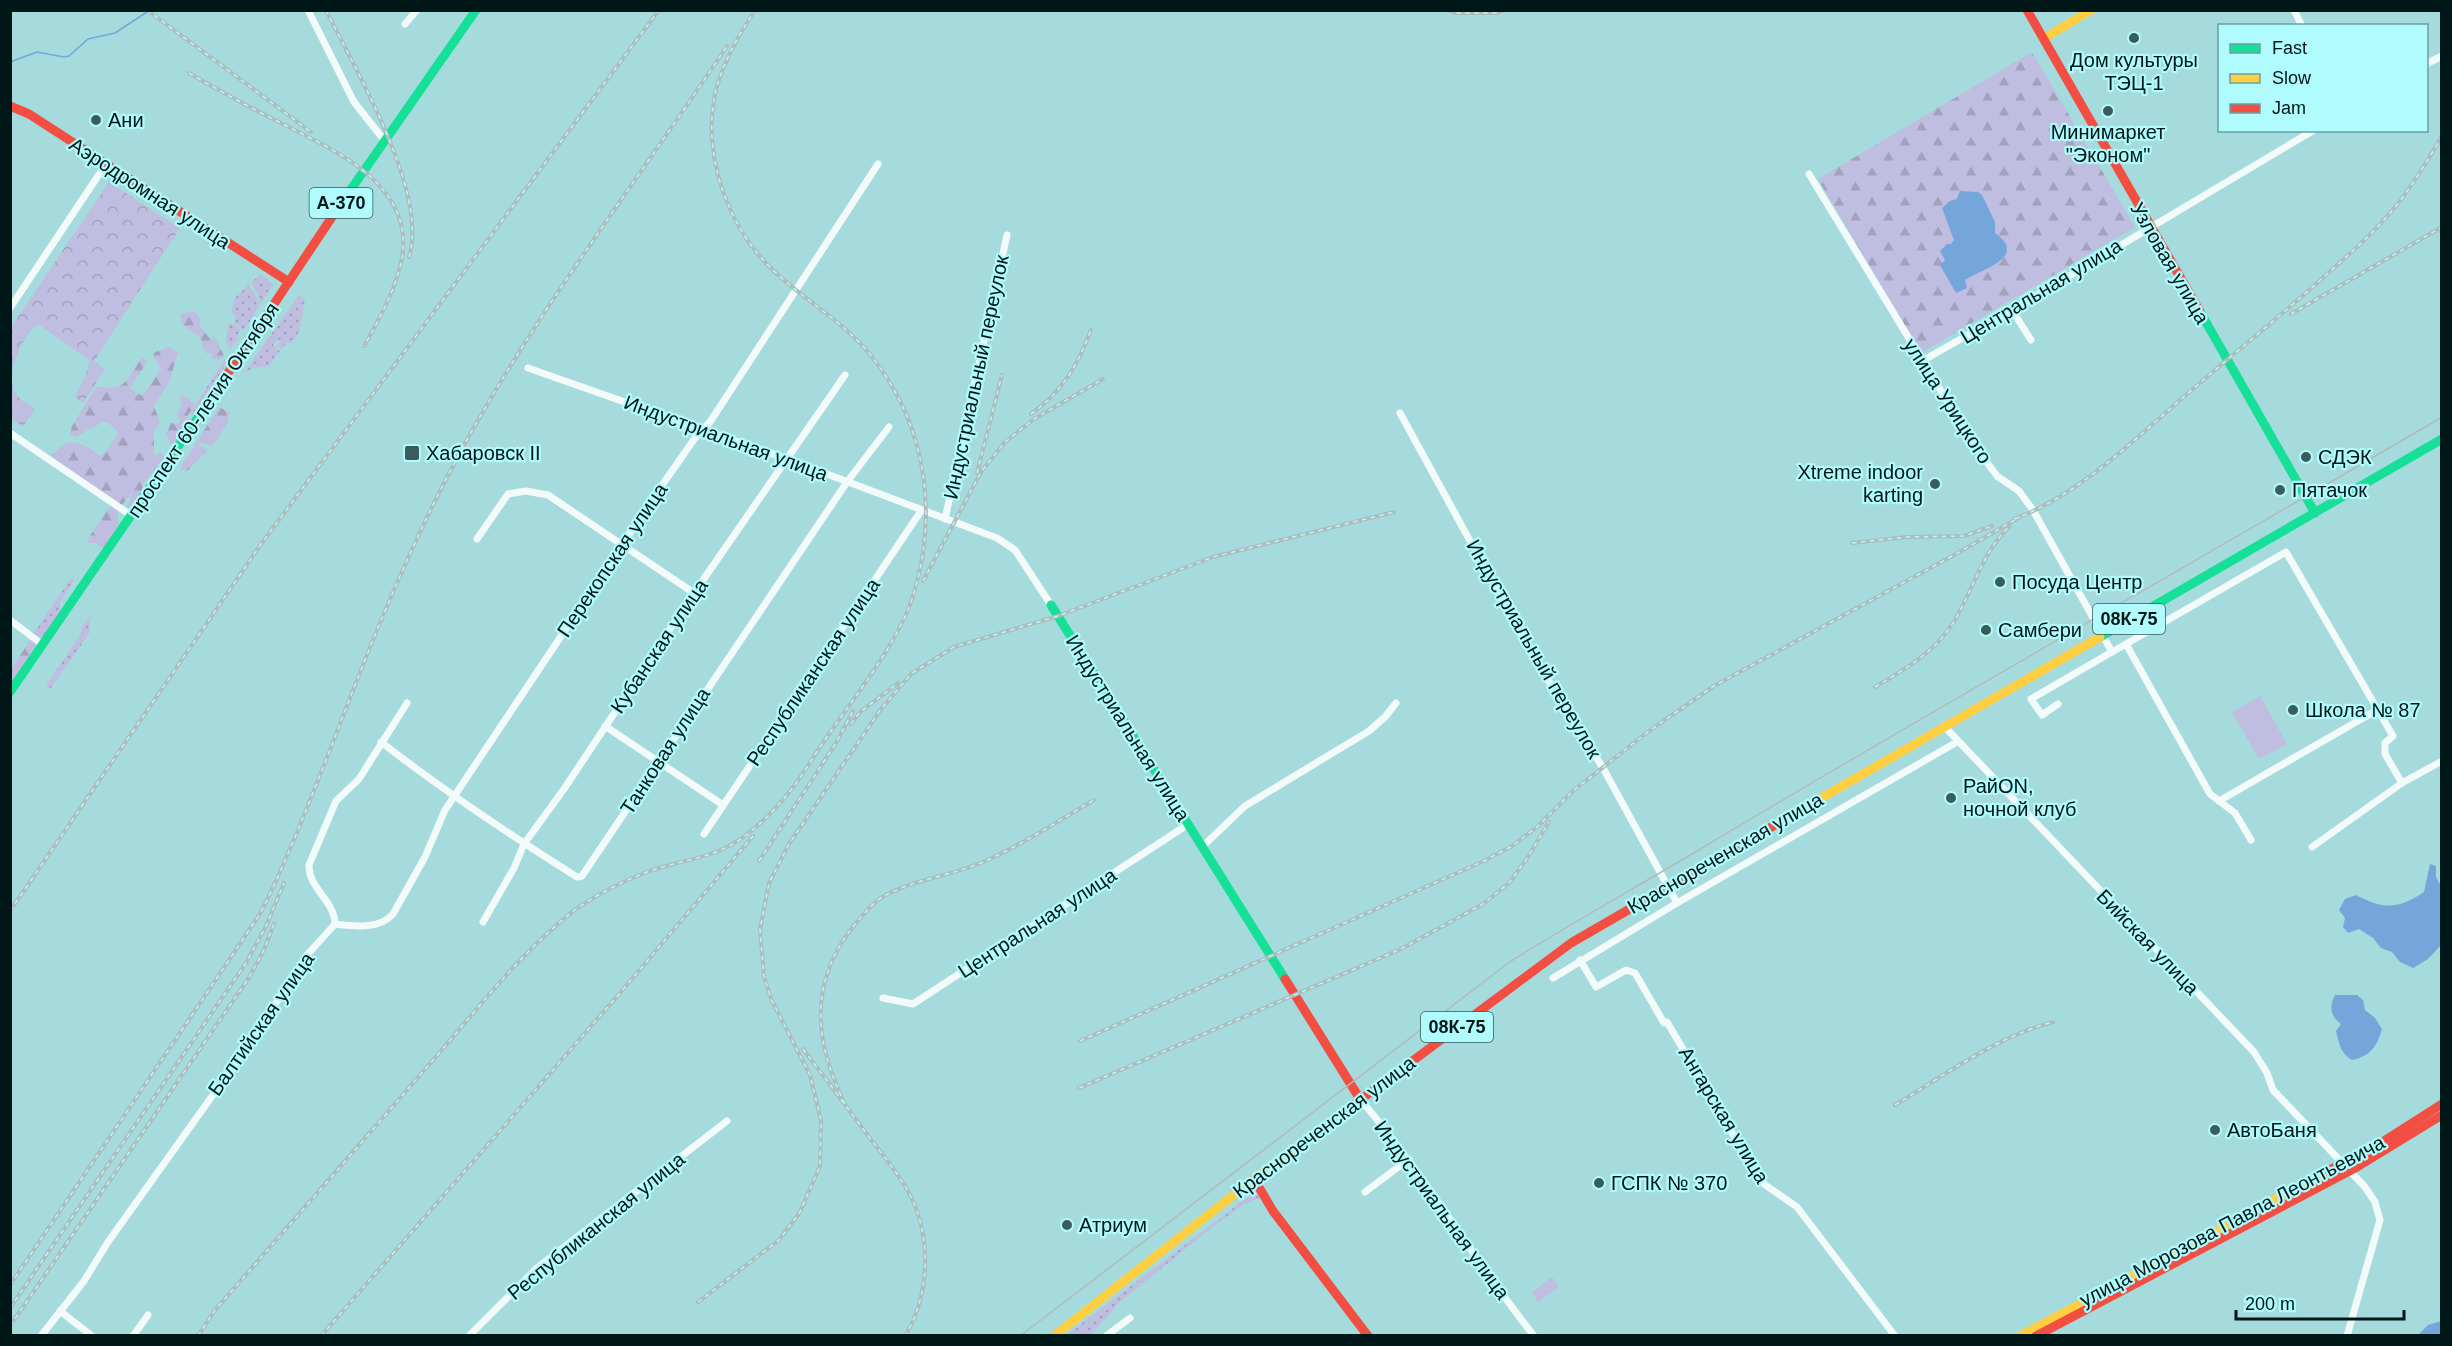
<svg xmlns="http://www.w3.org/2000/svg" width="2452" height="1346" font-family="Arial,sans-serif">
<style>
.grass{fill:url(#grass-dots)}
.forest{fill:url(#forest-firs)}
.park{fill:url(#park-crowns)}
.garden{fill:#bfbde0}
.water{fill:#74a6da}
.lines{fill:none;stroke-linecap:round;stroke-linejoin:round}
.stream{stroke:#74a6da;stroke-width:1.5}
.street{stroke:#f2fafa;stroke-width:7}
.fast{stroke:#16e098;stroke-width:9}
.slow{stroke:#ffcf43;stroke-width:9}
.jam{stroke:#f24e42;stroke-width:9}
.tram{stroke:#aebcbd;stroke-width:1.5}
.rail-casing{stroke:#aebcbd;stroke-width:4}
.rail{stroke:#b0fbfd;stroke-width:1.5;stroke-dasharray:4.5;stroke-linecap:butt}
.poi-dot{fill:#3a5c5d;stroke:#b0fbfd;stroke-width:2}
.labels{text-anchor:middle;stroke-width:4.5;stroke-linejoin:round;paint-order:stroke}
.shield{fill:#b0fbfd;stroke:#355b5d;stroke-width:1.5}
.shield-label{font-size:18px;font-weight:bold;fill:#001718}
.poi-label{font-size:20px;fill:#001718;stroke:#b0fbfd;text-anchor:start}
.street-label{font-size:20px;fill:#001718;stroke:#b0fbfd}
</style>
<defs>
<pattern id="grass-dots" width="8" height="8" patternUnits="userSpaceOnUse" patternTransform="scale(1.5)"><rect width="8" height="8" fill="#bfbde0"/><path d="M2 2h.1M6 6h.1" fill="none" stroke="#a2a2bf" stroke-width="1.8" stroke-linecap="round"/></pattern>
<pattern id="forest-firs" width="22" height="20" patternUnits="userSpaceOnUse" patternTransform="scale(1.5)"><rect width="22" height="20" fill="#bfbde0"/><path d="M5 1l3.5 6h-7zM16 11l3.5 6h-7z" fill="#a2a2bf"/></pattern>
<pattern id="park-crowns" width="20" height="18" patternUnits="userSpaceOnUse" patternTransform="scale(1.5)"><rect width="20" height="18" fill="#bfbde0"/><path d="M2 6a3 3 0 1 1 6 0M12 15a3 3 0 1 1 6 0" fill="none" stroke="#a2a2bf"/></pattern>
</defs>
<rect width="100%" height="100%" fill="#a6dbdd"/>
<g class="grass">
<path d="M261,274l12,11 -13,20 -3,-13 -6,-9z"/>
<path d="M248,285l7,8 4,14 -15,23 -10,-7 2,-7 -5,-4 4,-14z"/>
<path d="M300,294l5,7 -6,31 -7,11 -5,-1 -6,8 -4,-4 4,-5 -3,-2 -5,6 7,6 -11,15 -17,2 -9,6z"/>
<path d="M229,322l12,8 -5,7 3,2 -9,10 -4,-9z"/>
<path d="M225,359l2,5 -35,51 -2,-2z"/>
<path d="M71,578l3,2 -14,23v9l-18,26h-3l-6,-4z"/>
<path d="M91,615l-2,19 -39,55 -4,-3 36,-54 -1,-4z"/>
<path d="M1256,1194l5,3 -18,8 -23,16 -100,81 -29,33 -26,1 184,-140z"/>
</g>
<g class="forest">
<path d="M2032,52l103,175 -214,126 -103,-174z"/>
<path d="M194,311l6,7v8l10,13 4,-3 10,20 -4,4 -7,-1 -2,-6h-6l-5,-16 -17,-11 -3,-12z"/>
<path d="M170,347l8,6 -9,29 -15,24 6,16 -6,9v23l2,1 4,-3 5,5 -22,27 -1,7 -9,15 -6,1 6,-15 -12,14 -70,-49v-3c6,-2 7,-6 12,-9 12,-8 28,4 37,11l4,-2 15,-22 -12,-10h-4l-28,15 -5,-3 2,-8 24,-39c7,-1 14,2 20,0 15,-3 16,-22 27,-29l4,4 -17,26 7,6 6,1 18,-26 -8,-13 2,-4z"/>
<path d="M183,395l12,9 -8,13 3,2 -16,25h-3l-5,-10 5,-11 8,1 1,-3 -3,-8 5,-9 -2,-7z"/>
<path d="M219,407l10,5 -1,10 -13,21 -3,2 -11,-2 -2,3 9,4 -21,21 -6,-1v-4z"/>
<path d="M112,507l6,4v15l-15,22 -8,-5h-7v-4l20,-30z"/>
<path d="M31,639l5,5 -25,42v-17z"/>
</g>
<path class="park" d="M109,182l71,46 -86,133 11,8 -22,34 -8,-6c5,-13 14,-24 14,-37l-51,-36c-15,9 -34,53 -22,70 4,6 14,10 19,15l-12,18 -12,-8v-92z"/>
<g class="garden">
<path d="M2260,696l27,48 -28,15 -27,-47z"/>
<path d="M1552,1277l7,10 -21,15 -6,-10z"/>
</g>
<g class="water">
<path d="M1960,191l18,1 4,3 13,27v11c34,24 -13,36 -30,47l2,8 -11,5 -16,-28 5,-5 -5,-9 7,-7h4l3,-4 -12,-32 8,-7 7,-2z"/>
<path d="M2430,864l6,2v11l5,9 1,58 -14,15 -15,9 -13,-6 -8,-10 -11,-4 -8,-10 -14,-9 -11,4 -5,-6 2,-9 -6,-8 6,-11 11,-4c28,15 42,14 68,-3z"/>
<path d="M2335,995h22l6,5 2,10 10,8 7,11c-5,17 -11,27 -30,31 -12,-7 -13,-17 -16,-29l5,-7c-11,-8 -12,-18 -6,-29z"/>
<path d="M2441,1321v14h-23l10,-10z"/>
</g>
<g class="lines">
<path class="stream" d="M10,62l27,-10 27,5 5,-1 19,-17 27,-6 35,-23"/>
<g class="street">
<path d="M308,10l46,92 30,38"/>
<path d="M2294,10l8,16"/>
<path d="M405,24l12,-14"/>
<path d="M2426,64l16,-8"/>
<path d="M1809,174l163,268 25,34 22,15 14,19 79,142 14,-8 84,150 25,19 16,27"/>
<path d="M10,308l96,-144"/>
<path d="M2012,310l19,30"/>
<path d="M1922,361l90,-51 302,-180"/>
<path d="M528,368l259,91 210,79 18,12 36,55"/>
<path d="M1400,413l133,243 70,112 74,135"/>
<path d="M10,433l122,83"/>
<path d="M945,519l62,-284"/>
<path d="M477,539l31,-45 18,-3 22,4 146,98"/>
<path d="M10,620l33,25"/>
<path d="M2126,644l160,-92 107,184 -8,7v11l17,29"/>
<path d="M2058,704l-16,11 -11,-16 81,-47"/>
<path d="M605,726l118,79"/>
<path d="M1944,726l310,326 13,21 6,17 92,97 10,15 5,18 -33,116"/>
<path d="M381,742c63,49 129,93 196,135l5,-1 265,-394 42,-55"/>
<path d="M2219,801l158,-91"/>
<path d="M704,834l217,-323"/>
<path d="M1202,847l43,-41 124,-75 16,-14 11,-14"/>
<path d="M2312,847l90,-64 40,-22"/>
<path d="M483,922l31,-54 10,-24 40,-55 130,-196 151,-218"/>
<path d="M335,924c19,2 44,6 58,-10l32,-57 20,-47 213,-319 37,-53 15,-16 168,-258"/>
<path d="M1580,960l16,27 30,-17 9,3 29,50 3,-1 94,160 36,25 98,129"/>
<path d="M1553,978l124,-75 280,-161"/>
<path d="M883,998l30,6 274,-179"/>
<path d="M1360,1099c64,75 113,160 174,237"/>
<path d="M1365,1192l44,-33"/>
<path d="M60,1311l32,25"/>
<path d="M41,1336l43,-55 24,-39 142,-199 57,-88 28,-31c0,-23 -27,-36 -26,-59l27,-64 23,-22 48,-76"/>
<path d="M133,1336l15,-21"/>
<path d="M469,1336l68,-68 190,-147"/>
<path d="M1106,1336l24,-18"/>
</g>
<g class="fast">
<path d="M338,208l138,-198"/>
<path d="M2199,310l116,203"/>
<path d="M1051,605l234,374"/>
<path d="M2100,637l342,-198"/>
<path d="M10,692l202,-295"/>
</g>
<g class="slow">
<path d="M2043,39l48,-29"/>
<path d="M1773,826l327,-189"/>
<path d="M1054,1336l200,-157 90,-67"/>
<path d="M2020,1336l304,-163"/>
</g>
<g class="jam">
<path d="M2027,10l172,300"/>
<path d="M10,106l19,8 260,168"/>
<path d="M212,397l126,-189"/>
<path d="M1285,979l75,120"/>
<path d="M1344,1112l227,-169 202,-117"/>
<path d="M2324,1173l60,-32 58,-37"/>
<path d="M1254,1179l19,32 95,125"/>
<path d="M2036,1336l321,-169 85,-52"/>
</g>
<path class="tram" d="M1020,1336l491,-375c61,-38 124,-73 186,-110 247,-148 497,-288 745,-434"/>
<g class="rail-casing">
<g id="rail">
<path d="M147,10l164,122"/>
<path d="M326,10c29,60 103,182 83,247"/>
<path d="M1448,10l6,3h44l6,-3"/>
<path d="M189,73c29,17 58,33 88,48 51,27 131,58 126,128 -2,31 -24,71 -39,97"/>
<path d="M2291,314l151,-87"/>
<path d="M1031,414c31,-22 47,-49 60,-84"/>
<path d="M977,473l25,-98"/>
<path d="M2014,519c67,-24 127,-86 180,-131 44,-38 89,-74 132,-113 26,-23 52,-46 74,-74 15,-20 29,-42 42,-65"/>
<path d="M1852,543l55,-6 57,-1 28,-10"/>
<path d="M923,581l58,-109 24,-30 29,-23 69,-40"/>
<path d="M1875,687c30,-18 59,-34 78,-64 19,-30 29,-71 56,-96"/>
<path d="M851,724l8,-11 39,-30"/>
<path d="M759,861l77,-118 17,-32"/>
<path d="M10,911l251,-367 398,-534"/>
<path d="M1080,1041l404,-180 28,-15 25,-19 36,-36 76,-60 65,-45 242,-132 64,-37"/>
<path d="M803,1049c23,30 46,61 69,92 17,22 36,44 45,70 14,40 10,89 -12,125"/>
<path d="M1079,1088l322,-139 82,-45 26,-21 17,-23 23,-38"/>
<path d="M845,1104c-29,-59 -37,-116 4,-172 10,-12 21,-28 35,-36 31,-17 67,-20 99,-34 39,-17 75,-41 111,-62"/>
<path d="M1895,1105c50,-30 101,-68 158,-83"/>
<path d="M10,1285l250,-371c28,-55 49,-112 72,-169 33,-87 67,-173 109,-256 79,-157 189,-297 286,-443"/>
<path d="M698,1302l81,-62 21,-28 20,-46 1,-46 -11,-45 -39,-76 -7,-22 -4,-48 9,-46 20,-39 92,-135 31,-36 42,-26 104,-31 155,-59 181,-45"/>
<path d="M10,1308l236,-345 20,-37 18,-43"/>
<path d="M10,1326l238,-347 15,-27 11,-28"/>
<path d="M198,1336l17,-26c71,-81 142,-162 212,-243 45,-51 87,-107 139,-150 23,-19 53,-34 81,-45 24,-9 50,-12 74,-22 23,-10 42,-28 59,-47 19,-20 33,-47 49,-69 27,-39 70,-93 84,-138 25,-80 14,-166 -37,-234 -27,-37 -68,-59 -101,-90 -46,-42 -73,-115 -60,-178 7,-30 23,-58 40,-84"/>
<path d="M321,1336l299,-343 133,-157"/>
</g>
</g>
<use href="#rail" class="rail"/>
</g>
<g class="poi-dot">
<circle cx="2134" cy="38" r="6"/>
<circle cx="2108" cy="111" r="6"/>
<circle cx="96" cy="120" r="6"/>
<rect x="404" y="445" width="16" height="16" rx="3"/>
<circle cx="2306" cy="457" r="6"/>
<circle cx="1935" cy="484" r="6"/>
<circle cx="2280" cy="490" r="6"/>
<circle cx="2000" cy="582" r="6"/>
<circle cx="1986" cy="630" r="6"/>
<circle cx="2293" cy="710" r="6"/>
<circle cx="1951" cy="798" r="6"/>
<circle cx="2215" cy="1130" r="6"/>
<circle cx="1599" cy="1183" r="6"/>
<circle cx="1067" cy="1225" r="6"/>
</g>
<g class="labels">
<g class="shield">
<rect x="309.5" y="188" width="63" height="30" rx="4.5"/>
<rect x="2093" y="604" width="72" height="30" rx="4.5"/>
<rect x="1421" y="1012" width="72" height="30" rx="4.5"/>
</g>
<g class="shield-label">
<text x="341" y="209">А-370</text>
<text x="2129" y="625">08К-75</text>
<text x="1457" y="1033">08К-75</text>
</g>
<g class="poi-label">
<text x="2134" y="67" text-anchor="middle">Дом культуры<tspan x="2134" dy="23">ТЭЦ-1</tspan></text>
<text x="108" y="127">Ани</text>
<text x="2108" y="139" text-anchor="middle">Минимаркет<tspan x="2108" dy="23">"Эконом"</tspan></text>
<text x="426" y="460">Хабаровск II</text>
<text x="2318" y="464">СДЭК</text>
<text x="1923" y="479" text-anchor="end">Xtreme indoor<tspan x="1923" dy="23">karting</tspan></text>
<text x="2292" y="497">Пятачок</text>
<text x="2012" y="589">Посуда Центр</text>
<text x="1998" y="637">Самбери</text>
<text x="2305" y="717">Школа № 87</text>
<text x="1963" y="793">РайON,<tspan x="1963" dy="23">ночной клуб</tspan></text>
<text x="2227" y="1137">АвтоБаня</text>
<text x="1611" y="1190">ГСПК № 370</text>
<text x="1079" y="1232">Атриум</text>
</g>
<g class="street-label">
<text transform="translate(150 193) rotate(33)" y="7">Аэродромная улица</text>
<text transform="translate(2170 263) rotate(60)" y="7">Узловая улица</text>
<text transform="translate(2041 291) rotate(-31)" y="7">Центральная улица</text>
<text transform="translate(976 377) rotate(-78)" y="7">Индустриальный переулок</text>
<text transform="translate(1948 401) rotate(57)" y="7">улица Урицкого</text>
<text transform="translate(203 410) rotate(-56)" y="7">проспект 60-летия Октября</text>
<text transform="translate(726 438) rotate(20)" y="7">Индустриальная улица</text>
<text transform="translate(612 560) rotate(-56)" y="7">Перекопская улица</text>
<text transform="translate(659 646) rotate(-56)" y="7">Кубанская улица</text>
<text transform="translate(1534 649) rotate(60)" y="7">Индустриальный переулок</text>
<text transform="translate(813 672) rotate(-56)" y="7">Республиканская улица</text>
<text transform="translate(1128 728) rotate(58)" y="7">Индустриальная улица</text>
<text transform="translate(665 751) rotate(-57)" y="7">Танковая улица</text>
<text transform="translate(1725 853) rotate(-30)" y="7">Краснореченская улица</text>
<text transform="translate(1037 923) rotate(-33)" y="7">Центральная улица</text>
<text transform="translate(2148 942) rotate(46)" y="7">Бийская улица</text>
<text transform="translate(261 1024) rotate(-55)" y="7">Балтийская улица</text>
<text transform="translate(1724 1115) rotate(59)" y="7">Ангарская улица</text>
<text transform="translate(1324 1127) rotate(-37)" y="7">Краснореченская улица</text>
<text transform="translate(1442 1210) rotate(54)" y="7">Индустриальная улица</text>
<text transform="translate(2232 1221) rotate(-28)" y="7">улица Морозова Павла Леонтьевича</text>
<text transform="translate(596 1226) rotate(-39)" y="7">Республиканская улица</text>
</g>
</g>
<rect width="2452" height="1346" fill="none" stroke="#001718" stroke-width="24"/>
<rect x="2218" y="24" width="210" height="108" fill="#b0fbfd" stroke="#6aa0a1" stroke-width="1.5"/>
<rect x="2230" y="44" width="30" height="9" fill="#16e098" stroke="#6aa0a1" stroke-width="1.5"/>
<text x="2272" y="54" font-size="18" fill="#001718">Fast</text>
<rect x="2230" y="74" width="30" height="9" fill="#ffcf43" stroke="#6aa0a1" stroke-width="1.5"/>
<text x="2272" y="84" font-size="18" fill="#001718">Slow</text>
<rect x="2230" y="104" width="30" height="9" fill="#f24e42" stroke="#6aa0a1" stroke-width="1.5"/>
<text x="2272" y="114" font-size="18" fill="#001718">Jam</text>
<path d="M2236 1310v9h168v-9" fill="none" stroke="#001718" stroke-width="3"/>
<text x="2245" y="1310" font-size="18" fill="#001718" stroke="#b0fbfd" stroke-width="4.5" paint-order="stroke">200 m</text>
</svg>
